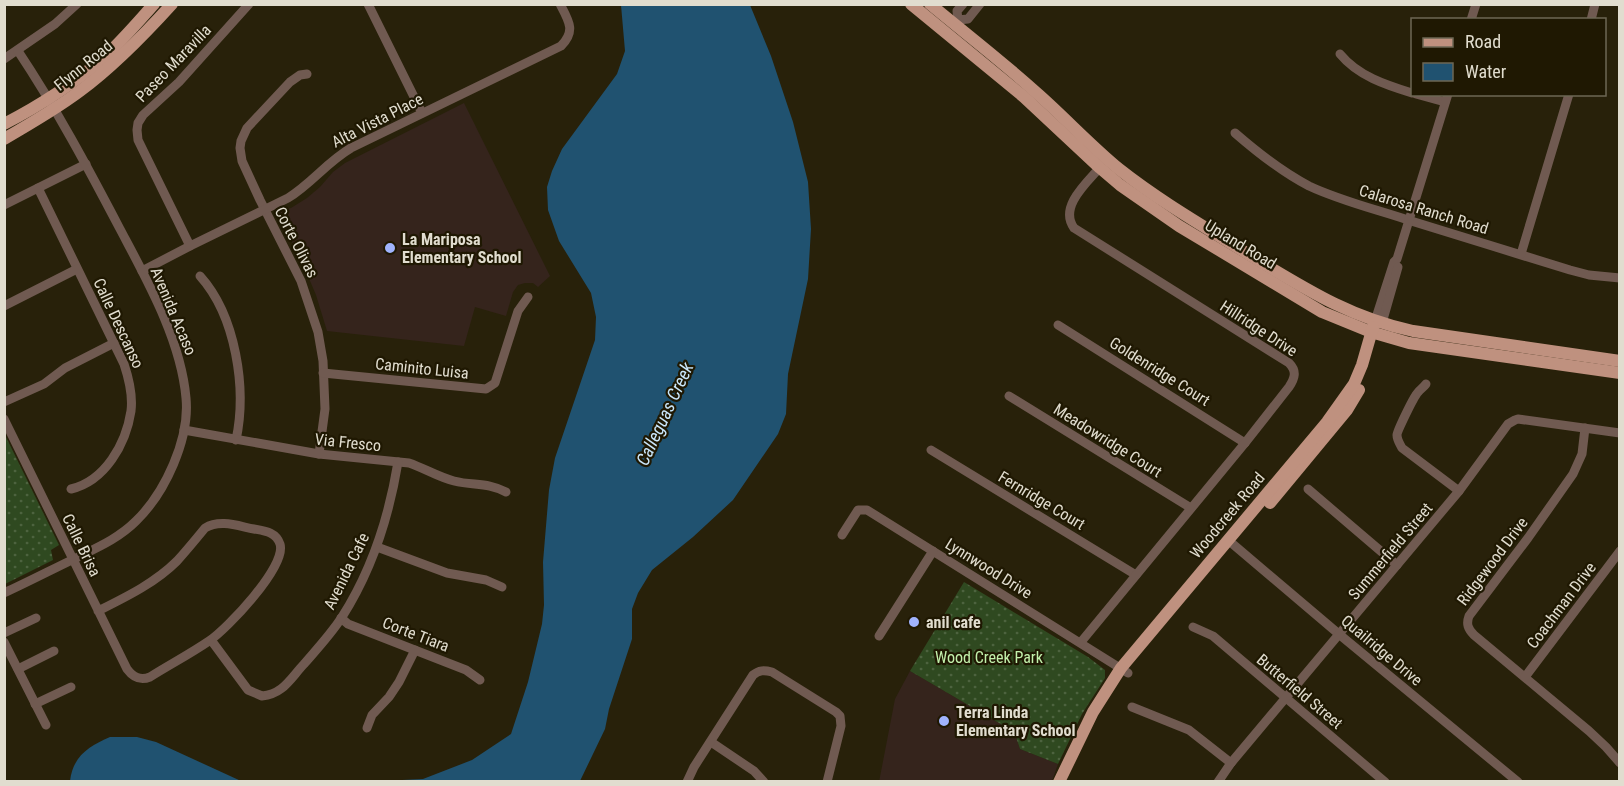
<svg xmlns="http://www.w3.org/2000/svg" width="1624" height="786" font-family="'Roboto Condensed',sans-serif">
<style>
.education{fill:#35241c}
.grass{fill:url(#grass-dots)}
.water{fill:#205270}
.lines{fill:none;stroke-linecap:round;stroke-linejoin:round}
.minor{stroke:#705a51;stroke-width:9}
.major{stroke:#bf917f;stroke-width:12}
.poi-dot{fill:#a0b3fd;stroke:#1f1802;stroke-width:2}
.labels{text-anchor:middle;stroke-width:4.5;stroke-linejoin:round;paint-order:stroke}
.street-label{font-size:16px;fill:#e1ddcf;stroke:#1f1802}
.poi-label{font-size:16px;font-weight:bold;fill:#e1ddcf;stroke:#1f1802;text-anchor:start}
.park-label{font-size:16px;fill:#c3f1ac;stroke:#1f1802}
.water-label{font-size:18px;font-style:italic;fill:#cae7fb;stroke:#1f1802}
</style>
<defs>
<pattern id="grass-dots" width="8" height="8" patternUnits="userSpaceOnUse" patternTransform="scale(1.5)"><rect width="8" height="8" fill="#2f4920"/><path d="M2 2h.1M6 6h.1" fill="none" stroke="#4d633f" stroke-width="1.8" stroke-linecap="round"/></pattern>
</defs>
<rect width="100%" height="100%" fill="#28210a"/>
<g class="education">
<path d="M464,103l86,173 -12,11 -5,-4h-8l-7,2 -5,7 -7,24 -31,-9 -11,39 -137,-15 -11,-36 -14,-33 -23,-46 2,-5 10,-3 16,-10 13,-11 13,-15 12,-9z"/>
<path d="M910,671l101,59 4,4 5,15 38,15 -6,17 -173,1 16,-83z"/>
</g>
<g class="grass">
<path d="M5,435l54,110 -8,5 2,10 -48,24z"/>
<path d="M964,582l124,75 17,13v8l-23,36 -24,50 -38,-15 -5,-15 -4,-4 -101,-59z"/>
</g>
<g class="water">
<path d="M621,5h129l21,51 22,66 15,60 3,47 -3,50 -20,95 -2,40 -8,20 -45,66 -40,37 -41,33 -14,23 -6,16v30l-23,70 -4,20 -25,52h-199l42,-2 49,-19 39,-26 17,-52 14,-58 2,-19 -1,-43 6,-72 6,-32 40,-118 1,-23 -5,-24 -32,-52 -11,-31 -1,-23 5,-16 10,-22 55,-75 8,-23z"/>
<path d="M110,737h27l19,5 85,39h-171c3,-25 19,-35 40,-44z"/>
</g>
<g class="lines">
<g class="minor">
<path d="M368,4l54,109"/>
<path d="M963,4l-6,7 1,9 10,-1 12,-15"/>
<path d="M1471,20l5,-16"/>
<path d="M1591,20l4,-16"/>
<path d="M1340,54c18,22 46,31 72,39"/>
<path d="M4,59l51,-35 22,-20"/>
<path d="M307,74l-7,1 -10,7 -43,46 -6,13 -1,7 2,13 18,39 41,81 17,51 5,29 2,48 -6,45"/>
<path d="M1416,94l29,8"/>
<path d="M1235,133c23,20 47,39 74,53 32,15 66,23 99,34 54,17 108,33 162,50l19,5 31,3"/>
<path d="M38,188l86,176c5,15 9,31 7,47 -5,33 -26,70 -60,78"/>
<path d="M4,205l82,-41"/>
<path d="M190,246l-52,-106 -1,-10 1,-7 5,-8 36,-33 70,-78"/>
<path d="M1521,254l48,-160"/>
<path d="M142,271l48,-25 98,-48c23,-14 39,-36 63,-50l210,-102c15,-15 8,-25 -1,-42"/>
<path d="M200,276c36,40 47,113 36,164"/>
<path d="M4,306l73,-37"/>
<path d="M1375,321l19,-59 3,-3 51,-165"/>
<path d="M1382,323l16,-56"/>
<path d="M1058,325l187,118"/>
<path d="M323,373l163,16 9,-6 23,-72 10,-14"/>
<path d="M1426,384c-3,4 -8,7 -10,11 -3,4 -19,36 -19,40 0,5 3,9 5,13l57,43"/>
<path d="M1009,396l182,112"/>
<path d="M4,402l40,-18 21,-16 49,-25"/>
<path d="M4,419l123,250c6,8 13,12 23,8 19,-12 40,-23 59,-36 18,-12 78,-75 71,-97 -4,-12 -15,-13 -26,-15 -16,-3 -34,-10 -49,-1 -9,11 -18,22 -28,33 -22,22 -51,36 -79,50"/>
<path d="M1585,428l-3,26 -9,20 -45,64 -59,78c-3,8 -1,13 5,19l115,96 17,16 14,16"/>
<path d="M184,430l135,24 90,9c15,5 29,14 45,18 20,5 33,1 52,11"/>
<path d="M931,450l205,125"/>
<path d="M1308,489l89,76"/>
<path d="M842,535l16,-25h9l261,163"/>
<path d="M1228,540l112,95 178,147"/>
<path d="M377,547l70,26 39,7 16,7"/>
<path d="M4,593c24,-11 47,-23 70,-34 22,-11 44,-20 62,-38 29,-28 54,-82 50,-123 -5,-58 -39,-118 -66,-169 -32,-61 -64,-121 -102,-178"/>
<path d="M341,618l7,6 118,46 14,10"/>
<path d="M1193,627l20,9 172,146"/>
<path d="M4,633l32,-15"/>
<path d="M879,636l54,-85"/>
<path d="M211,640l37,50 14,6c21,-2 28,-17 42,-32 13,-15 27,-30 38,-47 30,-47 47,-100 56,-155"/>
<path d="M4,642l42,83"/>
<path d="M1081,642l164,-199 44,-56c6,-9 8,-16 0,-24l-215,-135c-16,-22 15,-47 29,-64"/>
<path d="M18,669l36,-18"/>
<path d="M1525,677l95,-126"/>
<path d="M35,704l36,-17"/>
<path d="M1132,707l57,23 42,33"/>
<path d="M367,728l5,-13 17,-18 10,-15 16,-32"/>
<path d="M711,742l43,29 10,11"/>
<path d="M687,782l7,-15 59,-92c6,-5 11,-5 19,-3l64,40 4,4 1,10 -14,56"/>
<path d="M1218,782l13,-19 228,-272 49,-67 7,-4 3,-1 102,14"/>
</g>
<g class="major">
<path d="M911,4l113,93 76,71 20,17 59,41 143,86 49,20 38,11 211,30"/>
<path d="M930,4c36,30 74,59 109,91 27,24 52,51 80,74 43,34 91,61 137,90 53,32 96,59 157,72l207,30"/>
<path d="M4,124c35,-18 69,-40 98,-65 19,-17 35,-36 52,-55"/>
<path d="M4,139c26,-15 52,-30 76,-48 34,-25 63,-55 92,-87"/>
<path d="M1270,503l77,-93 12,-20"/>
<path d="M1059,782l34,-70 28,-44 206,-246 27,-38 8,-19 11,-38"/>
</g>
</g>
<g class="poi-dot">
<circle cx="390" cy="248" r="6"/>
<circle cx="914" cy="622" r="6"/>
<circle cx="944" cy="721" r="6"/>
</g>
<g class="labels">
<g class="street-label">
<text transform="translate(173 63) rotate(-46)" y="6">Paseo Maravilla</text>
<text transform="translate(83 65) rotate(-39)" y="6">Flynn Road</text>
<text transform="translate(377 120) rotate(-27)" y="6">Alta Vista Place</text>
<text transform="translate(1424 209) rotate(17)" y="6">Calarosa Ranch Road</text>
<text transform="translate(297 242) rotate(63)" y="6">Corte Olivas</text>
<text transform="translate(1241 244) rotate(31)" y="6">Upland Road</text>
<text transform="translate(174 311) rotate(67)" y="6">Avenida Acaso</text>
<text transform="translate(119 323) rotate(65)" y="6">Calle Descanso</text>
<text transform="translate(1259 328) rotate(33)" y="6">Hillridge Drive</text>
<text transform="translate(422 368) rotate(6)" y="6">Caminito Luisa</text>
<text transform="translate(1160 371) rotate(32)" y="6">Goldenridge Court</text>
<text transform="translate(1108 440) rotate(32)" y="6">Meadowridge Court</text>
<text transform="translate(348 442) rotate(6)" y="6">Via Fresco</text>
<text transform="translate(1042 500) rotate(31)" y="6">Fernridge Court</text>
<text transform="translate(1227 515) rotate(-50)" y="6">Woodcreek Road</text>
<text transform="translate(82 545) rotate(64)" y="6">Calle Brisa</text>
<text transform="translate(1390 551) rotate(-50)" y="6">Summerfield Street</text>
<text transform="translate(1492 561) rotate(-53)" y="6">Ridgewood Drive</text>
<text transform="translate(989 568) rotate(32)" y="6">Lynnwood Drive</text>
<text transform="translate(346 571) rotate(-64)" y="6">Avenida Cafe</text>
<text transform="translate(1561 605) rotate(-53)" y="6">Coachman Drive</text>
<text transform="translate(416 634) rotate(21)" y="6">Corte Tiara</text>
<text transform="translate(1382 650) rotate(40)" y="6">Quailridge Drive</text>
<text transform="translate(1300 691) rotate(40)" y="6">Butterfield Street</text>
</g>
<g class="poi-label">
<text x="402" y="245">La Mariposa<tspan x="402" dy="18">Elementary School</tspan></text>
<text x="926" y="628">anil cafe</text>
<text x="956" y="718">Terra Linda<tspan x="956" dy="18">Elementary School</tspan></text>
</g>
<g class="park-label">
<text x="989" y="663">Wood Creek Park</text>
</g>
<g class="water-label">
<text transform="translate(665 414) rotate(-65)" y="6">Calleguas Creek</text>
</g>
</g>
<rect width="1624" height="786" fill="none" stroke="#e1ddcf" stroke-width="12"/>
<rect x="1411" y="18" width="195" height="78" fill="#1f1802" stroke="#6d6754" stroke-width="1.5"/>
<rect x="1423" y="38" width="30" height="9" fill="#bf917f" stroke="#6d6754" stroke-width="1.5"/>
<text x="1465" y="48" font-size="18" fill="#e1ddcf">Road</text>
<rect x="1423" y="63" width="30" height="18" fill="#205270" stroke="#6d6754" stroke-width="1.5"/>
<text x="1465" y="78" font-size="18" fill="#e1ddcf">Water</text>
</svg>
